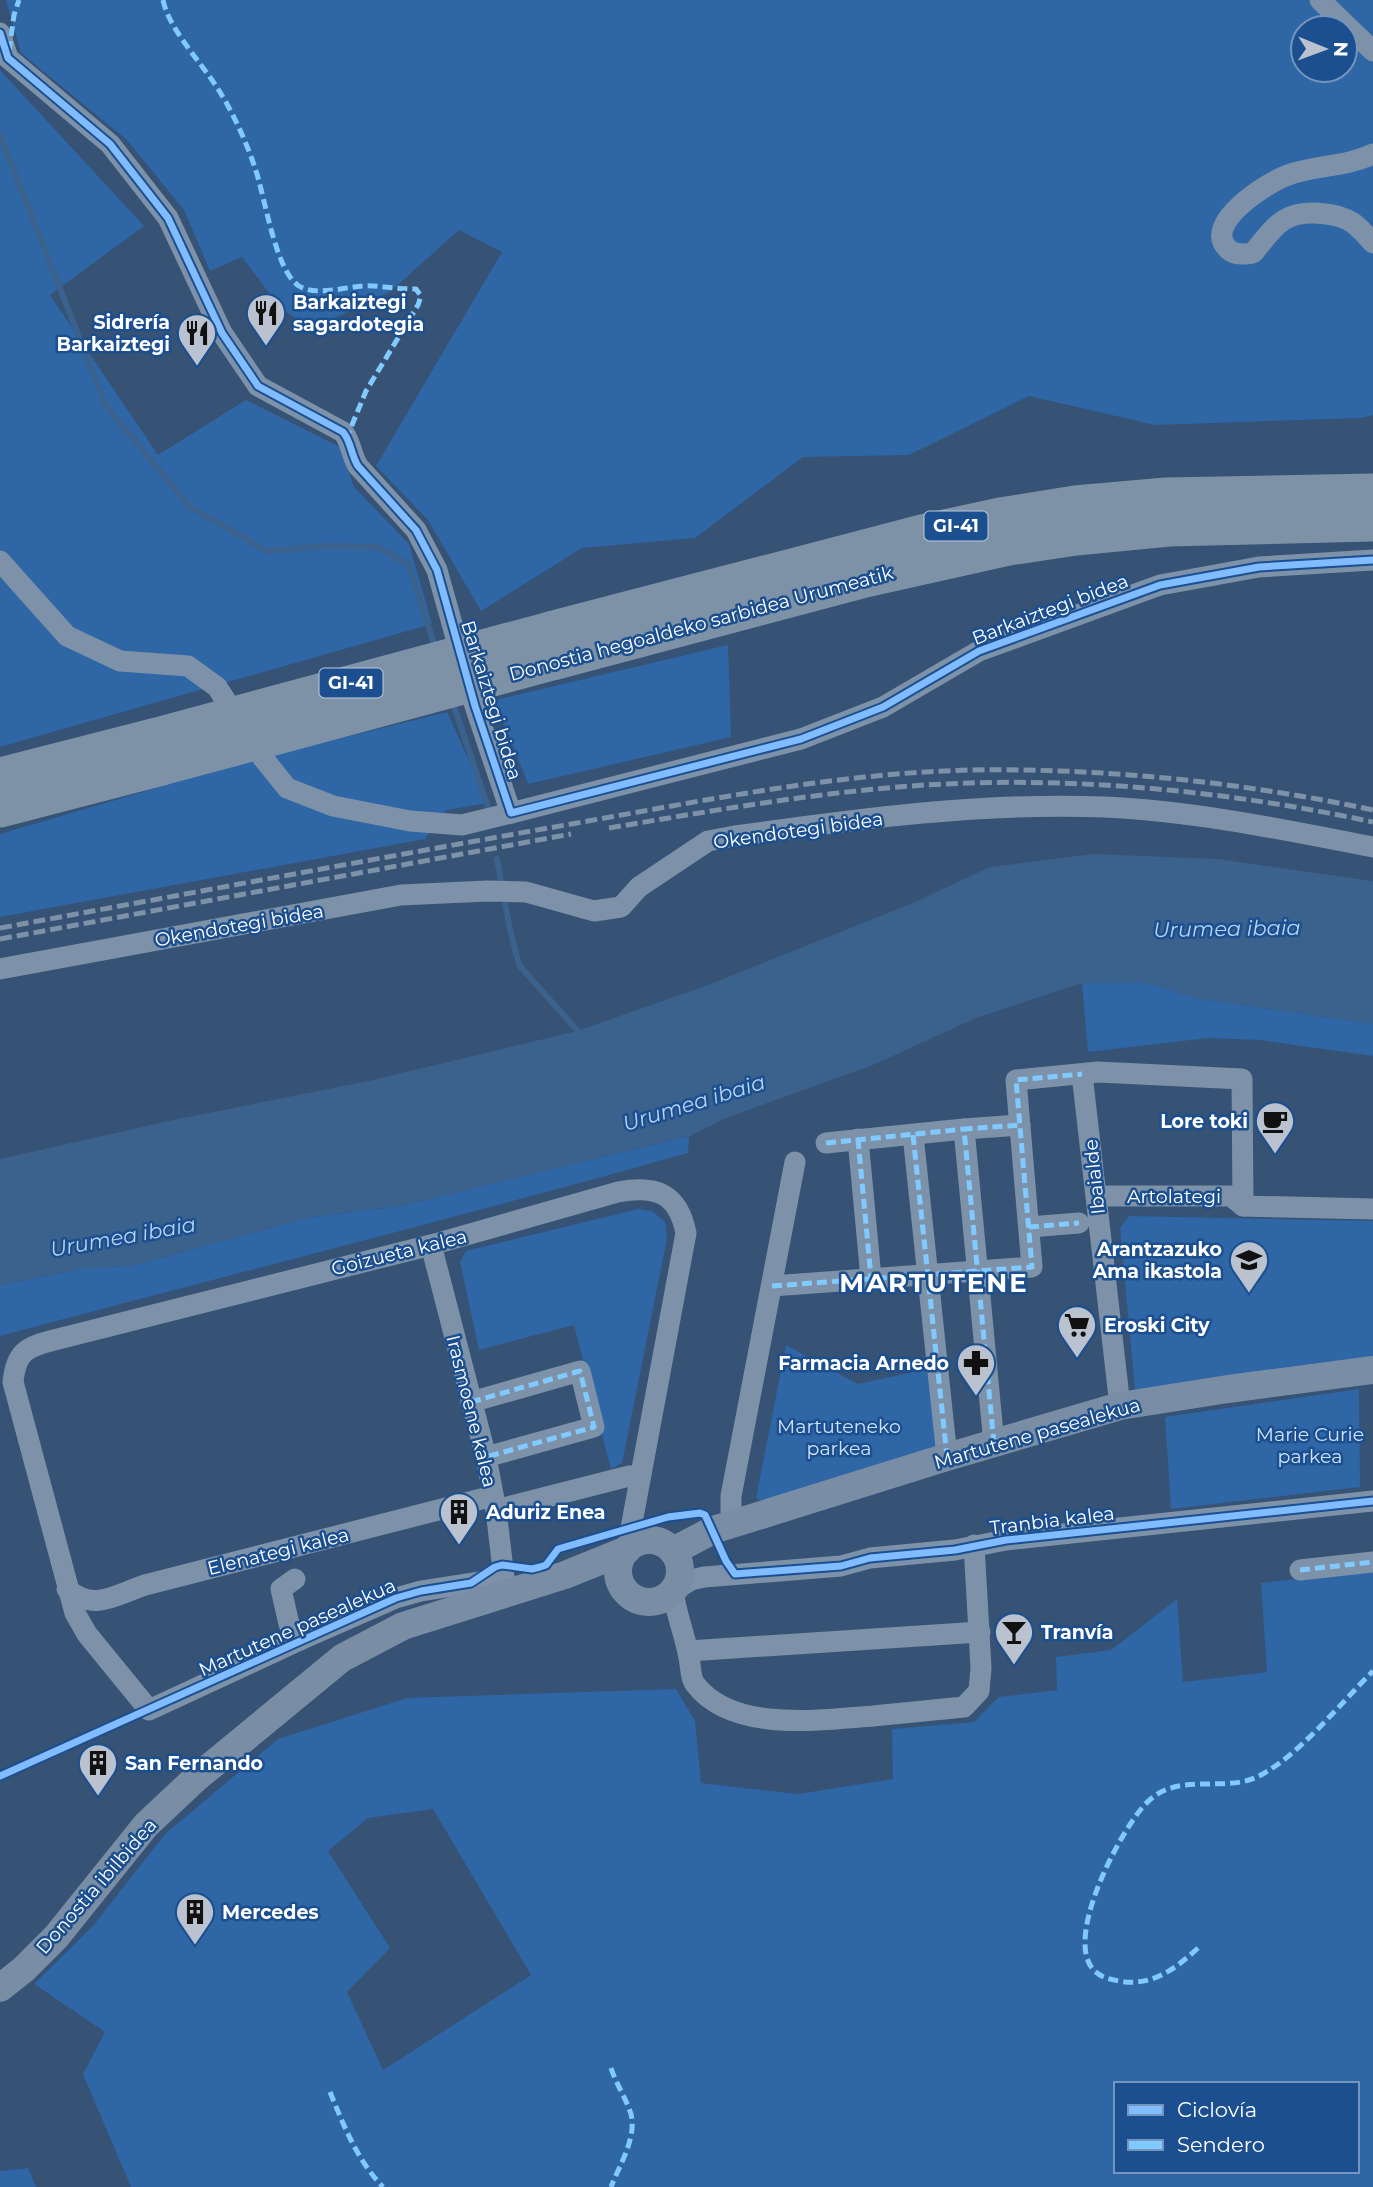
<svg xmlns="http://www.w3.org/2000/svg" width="1373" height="2187" font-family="Montserrat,sans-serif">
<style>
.green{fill:#2f66a5;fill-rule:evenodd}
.water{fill:#3b618d}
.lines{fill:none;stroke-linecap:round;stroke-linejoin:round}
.stream{stroke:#3b618d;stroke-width:6}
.street{stroke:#7d92a8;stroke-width:21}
.secondary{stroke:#798da4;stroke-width:28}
.highway{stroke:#7e92a7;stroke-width:37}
.rail{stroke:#7e92a7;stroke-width:5;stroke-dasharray:12 5;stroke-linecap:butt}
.highway-bridge{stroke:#7e92a7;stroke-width:37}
.quiet{stroke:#80caff;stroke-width:5;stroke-dasharray:10 5;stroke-linecap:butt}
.cycleway-casing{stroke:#1b4f8f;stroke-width:11}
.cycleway{stroke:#80bcff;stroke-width:7}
.labels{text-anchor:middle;stroke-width:5;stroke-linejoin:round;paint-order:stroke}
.shield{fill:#1b4f8f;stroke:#bbcadd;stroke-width:2}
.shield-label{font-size:18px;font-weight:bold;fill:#fff}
.poi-label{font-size:19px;font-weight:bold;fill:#fff;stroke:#1b4f8f;text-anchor:start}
.street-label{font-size:19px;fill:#fff;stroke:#1b4f8f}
.park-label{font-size:19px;fill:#cfe3fa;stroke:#1b4f8f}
.water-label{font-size:21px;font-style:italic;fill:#b5d3f5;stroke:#1b4f8f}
.district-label{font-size:26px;font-weight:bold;letter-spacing:2px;fill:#fff;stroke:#1b4f8f}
</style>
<rect width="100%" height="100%" fill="#365274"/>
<g class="green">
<path d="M6,0h1367v415l-12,3 -206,7 -126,-29 -120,59 -106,2 -108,81 -113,10 -101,63 -53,-91 -52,-54 126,-214 -43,-22 -69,62 -77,36 -32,-19 -39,-52 -32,14 -26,-61 -57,-70 -106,-87zM1303,28h42v42h-42z"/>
<path d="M0,70l144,156 -94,69 108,160 88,-55 94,47 14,40 55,57 23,80 -432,123z"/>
<path d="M728,645l3,92 -203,47 -33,-84z"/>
<path d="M447,712l41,91 -42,7 -21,29 -425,78v-83l241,-71z"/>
<path d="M1144,982l52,16 177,26v32l-113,-16 -52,-2 -120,14 -6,-69z"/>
<path d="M689,1136l-1,17c-228,64 -459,122 -688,183v-51l86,-17 45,-2 180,-49 89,-11z"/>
<path d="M638,1209l14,2 13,11 2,17 -45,224 -11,6 -37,-144 -95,25 -19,-88 6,-11z"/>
<path d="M1129,1216l244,5v138l-238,31 -15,-162z"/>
<path d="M786,1345l72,39 70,-15 9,80 -173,54 -8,-5z"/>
<path d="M1359,1389l1,98 -189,22 -6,-92z"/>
<path d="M1373,1570v617h-1242l-48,-113 22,-42 -71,-48 59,-58 72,-92 113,-95 129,-41 269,-9 19,32 6,62 97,11 95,-15 -1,-50 82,-7 25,-25 58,-7 -1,-33 55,-7 66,-51 6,83 84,-10 -6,-89zM433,1809l98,166 -148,95 -36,-78 43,-44 -62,-97 40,-33zM1116,2084h241v87h-241z"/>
<path d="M28,2168l8,19h-36v-16z"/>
</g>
<path class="water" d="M1093,854l125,5 155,22v143l-177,-26 -52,-16 -62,1 -106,35 -103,47 -144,52 -40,19 -289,70 -89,11 -180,49 -45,2 -86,17v-126l173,-39 200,-40 204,-49 131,-46 207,-83 75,-35z"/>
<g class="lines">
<g class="stream">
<path d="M0,135l106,271 84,101 77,44 60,-5 50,1 31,17 28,86"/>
<path d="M452,700l36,107"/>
<path d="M497,859l12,66 10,40 64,72"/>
</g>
<g class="street">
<path d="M1320,0l53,51"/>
<path d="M0,33l8,25 102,86 58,74 54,115 36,53 85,46c8,9 8,23 15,34l58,64 21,40 38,136 36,107 290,-74 82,-32 96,-56 181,-66 99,-18 114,-7"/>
<path d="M1373,154c-27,13 -57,11 -85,21 -20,7 -87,49 -60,74 7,7 17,5 25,4 9,-10 19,-26 31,-33 17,-11 53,-8 69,3 8,6 14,13 20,20"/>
<path d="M0,561l67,75 53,25 68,5 29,21 46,71 24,30 46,18 77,15 52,4 49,-12"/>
<path d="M0,969l401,-74 86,-4 39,1 68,19 27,-4 18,-20 69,-46 27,-5c123,-17 246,-34 370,-29 90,4 180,23 268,40"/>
<path d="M1082,1074l38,332"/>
<path d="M913,1135l34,322"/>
<path d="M858,1139l13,139"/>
<path d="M826,1143l138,-14"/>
<path d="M1097,1196h134l12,10 130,3"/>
<path d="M1029,1227l50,-4"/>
<path d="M431,1245l55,212 10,53 8,68 6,12"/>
<path d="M772,1286l260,-19 -16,-187 82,-8 144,7 1,127"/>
<path d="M471,1402l109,-31 14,56 -108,30"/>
<path d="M994,1444l-30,-315 56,-4"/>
<path d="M496,1510l133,-34h10"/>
<path d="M735,1524l-4,-13v-15l64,-334"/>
<path d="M974,1545l7,123 -2,23 -15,16c-31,3 -61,6 -91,9 -53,4 -141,17 -178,-32 -4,-5 -4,-13 -5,-20 -3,-25 -14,-48 -17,-73l18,-11 13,-3 137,-11 29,-8 85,-8 51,-10 367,-39"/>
<path d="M1300,1570l73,-8"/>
<path d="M504,1578l-83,13 -25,7 -96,42 -151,70 -62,-76 -12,-21 -62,-231c3,-30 13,-35 41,-42l377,-95 187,-53c38,-7 60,1 68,41l-55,295 6,15"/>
<path d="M295,1579l-14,10 8,35 11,16"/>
<path d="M67,1589c27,23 48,6 78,-4l348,-89"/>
<path d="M688,1651l292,-19"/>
</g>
<g class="secondary">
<circle cx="649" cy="1571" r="31"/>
<path d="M673,1551l40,-21 234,-73 173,-51 108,-17 145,-19"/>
<path d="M0,1988l24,-19 32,-32 90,-112 49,-46 147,-121 61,-32 162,-51 62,-25"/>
</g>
<g class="highway">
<path d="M550,630l376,-98 74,-16 75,-12 91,-8 207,-4"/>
<path d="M556,661l305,-81 148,-33 67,-10 93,-9 204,-5"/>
<path d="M0,776l153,-39"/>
<path d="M0,809l162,-42"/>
</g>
<g class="rail">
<path d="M609,828c96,-16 192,-33 289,-41 158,-13 320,2 475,35"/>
<path d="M0,928c192,-35 384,-71 577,-105 130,-23 261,-50 394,-53 135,-2 270,12 402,40"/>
<path d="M0,939l571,-105"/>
</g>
<g class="highway-bridge">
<path d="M153,737l397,-107"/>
<path d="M162,767l394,-106"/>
</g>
<g class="quiet">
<path d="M163,0c6,29 37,61 53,86 16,24 30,55 39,82 10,28 20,103 44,118 20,12 52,-2 74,0 14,1 28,3 43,3l5,7 -3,9 -52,86 -19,46"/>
<path d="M9,51l5,-36 5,-15"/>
<path d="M913,1135l34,322"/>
<path d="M858,1139l13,139"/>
<path d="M826,1143l138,-14"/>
<path d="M1029,1227l50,-4"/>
<path d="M772,1286l260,-19 -16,-187 66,-6"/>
<path d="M471,1402l109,-31 14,56 -108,30"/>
<path d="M994,1444l-30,-315 56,-4"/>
<path d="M1300,1570l73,-8"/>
<path d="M1198,1948c-23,21 -46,39 -79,33 -11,-2 -20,-4 -27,-13 -26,-34 27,-133 50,-160 33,-41 81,-12 119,-33 39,-21 80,-72 112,-104"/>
<path d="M611,2068c5,16 15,30 20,46 6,24 -12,52 -20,73"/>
<path d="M330,2092c14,34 27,68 53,95"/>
</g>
<g class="cycleway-casing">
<g id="cycleway">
<path d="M0,33l8,25 102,86 58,74 54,115 36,53 85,46c8,9 8,23 15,34l58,64 21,40 38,136 36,107 290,-74 82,-32 96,-56 181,-66 99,-18 114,-7"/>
<path d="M0,1776l396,-178 25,-7 50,-8 24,-16 7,-2 30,4 8,-2 6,-2 12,-16 110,-32 32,-4 5,2 21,46 9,13 106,-8 29,-8 85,-8 51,-10 367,-39"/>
</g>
</g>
<use href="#cycleway" class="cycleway"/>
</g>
<defs>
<g id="restaurant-pin" transform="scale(2.0125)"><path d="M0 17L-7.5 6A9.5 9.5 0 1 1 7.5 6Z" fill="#b9c2ce" stroke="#1b4f8f"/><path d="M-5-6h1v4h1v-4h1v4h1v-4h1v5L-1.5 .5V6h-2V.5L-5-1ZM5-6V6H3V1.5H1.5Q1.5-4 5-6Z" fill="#111"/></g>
<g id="cafe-pin" transform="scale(2.0125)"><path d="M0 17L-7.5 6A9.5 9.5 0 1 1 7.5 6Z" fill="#b9c2ce" stroke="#1b4f8f"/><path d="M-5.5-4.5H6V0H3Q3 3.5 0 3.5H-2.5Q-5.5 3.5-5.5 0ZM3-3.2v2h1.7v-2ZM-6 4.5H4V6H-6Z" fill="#111"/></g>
<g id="school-pin" transform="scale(2.0125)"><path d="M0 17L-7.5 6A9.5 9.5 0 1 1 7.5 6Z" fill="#b9c2ce" stroke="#1b4f8f"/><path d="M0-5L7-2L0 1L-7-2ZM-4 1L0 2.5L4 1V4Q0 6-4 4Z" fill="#111"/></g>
<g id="supermarket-pin" transform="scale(2.0125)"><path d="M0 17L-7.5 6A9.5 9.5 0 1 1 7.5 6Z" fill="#b9c2ce" stroke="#1b4f8f"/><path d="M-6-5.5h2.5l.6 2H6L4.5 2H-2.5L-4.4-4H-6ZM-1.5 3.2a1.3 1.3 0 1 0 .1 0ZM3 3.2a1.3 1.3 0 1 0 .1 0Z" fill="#111"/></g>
<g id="pharmacy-pin" transform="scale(2.0125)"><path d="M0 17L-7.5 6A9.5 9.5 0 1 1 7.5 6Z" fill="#b9c2ce" stroke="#1b4f8f"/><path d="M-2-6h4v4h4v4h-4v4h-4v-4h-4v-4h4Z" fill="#111"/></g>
<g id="building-pin" transform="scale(2.0125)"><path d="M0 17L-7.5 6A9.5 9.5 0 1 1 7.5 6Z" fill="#b9c2ce" stroke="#1b4f8f"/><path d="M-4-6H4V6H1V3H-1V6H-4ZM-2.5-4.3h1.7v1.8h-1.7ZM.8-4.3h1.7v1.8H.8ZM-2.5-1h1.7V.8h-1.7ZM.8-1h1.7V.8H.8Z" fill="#111"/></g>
<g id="bar-pin" transform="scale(2.0125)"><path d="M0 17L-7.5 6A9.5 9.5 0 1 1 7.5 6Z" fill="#b9c2ce" stroke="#1b4f8f"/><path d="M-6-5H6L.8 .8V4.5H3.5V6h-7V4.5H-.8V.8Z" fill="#111"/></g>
</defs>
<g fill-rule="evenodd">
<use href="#restaurant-pin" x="266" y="313"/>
<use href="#restaurant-pin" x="197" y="333"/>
<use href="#cafe-pin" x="1275" y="1121"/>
<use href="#school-pin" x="1249" y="1260"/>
<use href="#supermarket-pin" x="1077" y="1325"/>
<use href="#pharmacy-pin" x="976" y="1363"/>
<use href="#building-pin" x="459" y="1512"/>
<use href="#bar-pin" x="1014" y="1632"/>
<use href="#building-pin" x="98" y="1763"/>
<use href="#building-pin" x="195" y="1912"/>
</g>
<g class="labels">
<g class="shield">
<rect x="924.5" y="511.5" width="63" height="29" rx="5"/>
<rect x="319.5" y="668.5" width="63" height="29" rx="5"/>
</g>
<g class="shield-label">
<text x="956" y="532">GI-41</text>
<text x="351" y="689">GI-41</text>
</g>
<g class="poi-label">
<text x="293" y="309">Barkaiztegi<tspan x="293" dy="22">sagardotegia</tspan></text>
<text x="170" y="329" text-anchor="end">Sidrería<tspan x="170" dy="22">Barkaiztegi</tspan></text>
<text x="1248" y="1128" text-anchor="end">Lore toki</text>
<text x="1222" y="1256" text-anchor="end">Arantzazuko<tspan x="1222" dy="22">Ama ikastola</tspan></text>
<text x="1104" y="1332">Eroski City</text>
<text x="949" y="1370" text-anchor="end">Farmacia Arnedo</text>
<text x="486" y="1519">Aduriz Enea</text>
<text x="1041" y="1639">Tranvía</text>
<text x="125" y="1770">San Fernando</text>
<text x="222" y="1919">Mercedes</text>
</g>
<g class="street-label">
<text transform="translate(1050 609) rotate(-21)" y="7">Barkaiztegi bidea</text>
<text transform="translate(701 623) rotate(-15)" y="7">Donostia hegoaldeko sarbidea Urumeatik</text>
<text transform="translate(492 700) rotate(73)" y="7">Barkaiztegi bidea</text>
<text transform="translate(798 830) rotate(-8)" y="7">Okendotegi bidea</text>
<text transform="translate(239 925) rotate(-10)" y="7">Okendotegi bidea</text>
<text transform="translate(1094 1177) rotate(-96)" y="7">Ibaialde</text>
<text x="1174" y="1203">Artolategi</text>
<text transform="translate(399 1252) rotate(-14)" y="7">Goizueta kalea</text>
<text transform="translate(472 1411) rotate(76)" y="7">Irasmoene kalea</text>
<text transform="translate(1037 1433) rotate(-16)" y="7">Martutene pasealekua</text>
<text transform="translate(1052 1520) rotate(-7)" y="7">Tranbia kalea</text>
<text transform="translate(278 1551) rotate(-14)" y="7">Elenategi kalea</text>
<text transform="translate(297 1627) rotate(-24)" y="7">Martutene pasealekua</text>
<text transform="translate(96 1886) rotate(-49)" y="7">Donostia ibilbidea</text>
</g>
<g class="park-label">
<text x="839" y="1433">Martuteneko<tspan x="839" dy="22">parkea</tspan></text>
<text x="1310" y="1441">Marie Curie<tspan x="1310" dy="22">parkea</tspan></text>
</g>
<g class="water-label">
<text transform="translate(1227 929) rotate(-1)" y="7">Urumea ibaia</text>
<text transform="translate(694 1103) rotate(-17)" y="7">Urumea ibaia</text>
<text transform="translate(123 1237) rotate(-10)" y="7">Urumea ibaia</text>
</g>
<g class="district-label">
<text x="934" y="1292">MARTUTENE</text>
</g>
</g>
<rect x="1114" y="2082" width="245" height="91" fill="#1b4f8f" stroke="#7695bc" stroke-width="2"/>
<rect x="1128" y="2105" width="35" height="10" fill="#80bcff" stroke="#7695bc" stroke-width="2"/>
<text x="1177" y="2117" font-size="21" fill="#ffffff">Ciclovía</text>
<rect x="1128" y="2140" width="35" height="10" fill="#80caff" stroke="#7695bc" stroke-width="2"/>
<text x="1177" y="2152" font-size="21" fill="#ffffff">Sendero</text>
<g transform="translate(1324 49) rotate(91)"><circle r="33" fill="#1b4f8f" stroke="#7695bc" stroke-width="2"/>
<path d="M0-5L12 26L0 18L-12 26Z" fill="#b9c2ce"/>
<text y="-10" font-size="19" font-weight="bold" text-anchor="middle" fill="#ffffff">N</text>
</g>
</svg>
